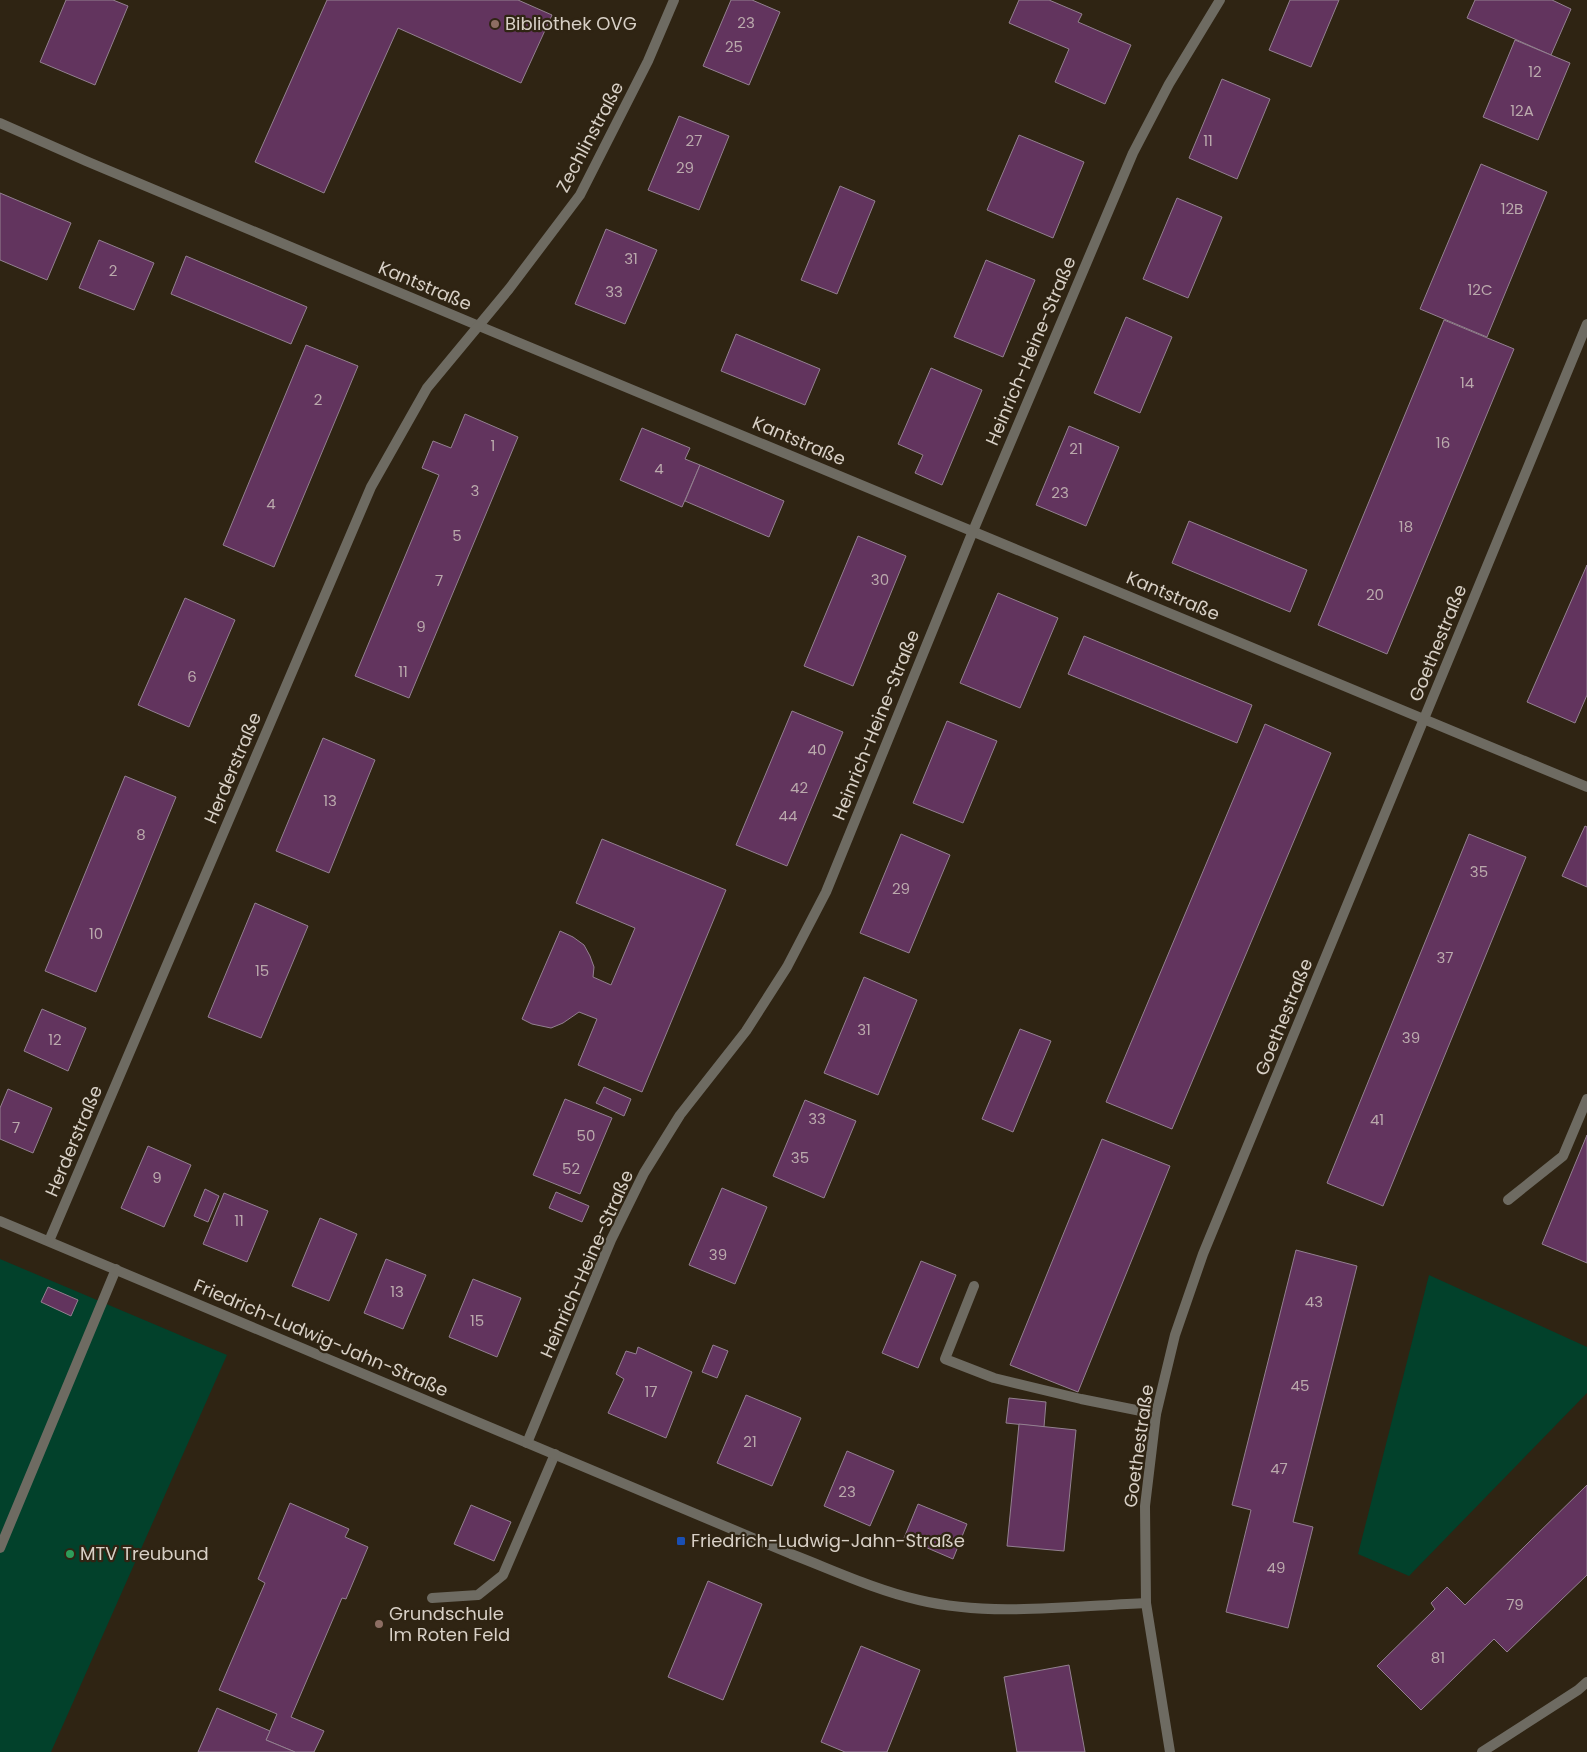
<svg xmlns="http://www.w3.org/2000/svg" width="1587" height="1752" font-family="Poppins,sans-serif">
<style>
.green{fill:#02412b}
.building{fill:#62345e;stroke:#938090}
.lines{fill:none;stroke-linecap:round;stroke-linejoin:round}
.lane{stroke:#6e6b62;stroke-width:10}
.street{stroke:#6e6b62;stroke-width:10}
.education-dot{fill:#8d6e63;stroke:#2f2413;stroke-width:2}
.transit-dot{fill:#1a4fb4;stroke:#2f2413;stroke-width:2}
.leisure-dot{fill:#2e9e5b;stroke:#2f2413;stroke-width:2}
.labels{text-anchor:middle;stroke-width:4.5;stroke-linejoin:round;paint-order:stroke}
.number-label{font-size:15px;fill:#baa9ac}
.poi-label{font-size:18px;fill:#d8d0c6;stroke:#2f2413;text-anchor:start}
.street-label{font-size:18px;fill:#d8d0c6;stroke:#2f2413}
</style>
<rect width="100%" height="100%" fill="#2f2413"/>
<g class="green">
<path d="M0,1259l227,96 -176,397h-51z"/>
<path d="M1429,1275l158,72v46l-178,183 -51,-22z"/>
</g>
<g class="building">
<path d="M66,0h47l15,6 -33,79 -55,-23z"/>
<path d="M327,0h191l34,15 -31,68 -123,-55 -74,165 -69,-31z"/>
<path d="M731,0h21l28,12 -31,73 -46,-19z"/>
<path d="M1019,0h30l33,14 -4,8 53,23 -26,59 -50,-22 14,-33 -60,-26z"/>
<path d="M1290,0h49l-28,67 -42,-17z"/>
<path d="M1475,0h77l19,9 -20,46 -84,-37z"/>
<path d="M1515,40l55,23 -32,77 -55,-23z"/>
<path d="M1222,79l48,20 -33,80 -48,-21z"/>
<path d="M679,116l50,20 -30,74 -51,-20z"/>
<path d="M1019,135l65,27 -31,76 -66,-28z"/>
<path d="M1481,164l66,28 -60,145 -67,-28z"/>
<path d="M840,186l35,15 -38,93 -36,-14z"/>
<path d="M0,193l71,30 -24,57 -47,-20z"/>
<path d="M1177,198l45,19 -34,81 -45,-19z"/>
<path d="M606,229l51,21 -32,74 -50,-20z"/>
<path d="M99,240l55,23 -20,47 -55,-22z"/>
<path d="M186,256l121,51 -16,37 -120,-50z"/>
<path d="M986,260l49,20 -32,77 -49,-20z"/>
<path d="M1126,317l46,20 -32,76 -46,-20z"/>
<path d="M1444,320l70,29 -127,305 -69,-29z"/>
<path d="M736,334l84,35 -15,36 -84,-34z"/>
<path d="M306,345l52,21 -84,201 -51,-22z"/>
<path d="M931,368l51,22 -40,95 -27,-12 8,-18 -25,-11z"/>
<path d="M465,414l53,23 -109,261 -54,-22 84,-201 -17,-7 11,-27 18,7z"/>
<path d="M1069,426l50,21 -33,79 -50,-21z"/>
<path d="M642,428l48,20 -5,11 15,6 -18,42 -62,-27z"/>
<path d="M700,465l84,36 -15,36 -84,-36z"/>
<path d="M1189,521l118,49 -17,42 -118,-49z"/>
<path d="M858,536l48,20 -53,130 -49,-20z"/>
<path d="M1587,565v130l-12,28 -48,-21z"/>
<path d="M998,593l60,25 -38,90 -60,-25z"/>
<path d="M185,598l50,22 -46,107 -51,-22z"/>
<path d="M1084,636l168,69 -15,38 -169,-69z"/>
<path d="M792,711l51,21 -56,134 -51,-21z"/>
<path d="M947,721l50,20 -34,82 -50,-20z"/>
<path d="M1265,724l66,29 -159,376 -66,-27z"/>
<path d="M323,738l52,22 -46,113 -53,-22z"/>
<path d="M125,776l51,21 -80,195 -51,-21z"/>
<path d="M1585,826l2,1v60l-25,-11z"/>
<path d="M901,834l49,21 -41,98 -49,-20z"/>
<path d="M1469,834l57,23 -143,349 -56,-23z"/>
<path d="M602,839l124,51 -84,202 -64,-27 19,-46 -18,-7 -16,11 -12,5 -19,-4 -10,-5 38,-88 13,6 11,8 6,11 4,11 -1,10 18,8 24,-57 -59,-25z"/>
<path d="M255,903l53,23 -47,112 -53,-21z"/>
<path d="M864,977l53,23 -39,95 -54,-22z"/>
<path d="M42,1009l44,19 -18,43 -44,-20z"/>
<path d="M1020,1029l31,12 -38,91 -31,-13z"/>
<path d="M604,1087l27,12 -7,17 -28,-13z"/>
<path d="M8,1089l44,19 -19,45 -33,-14v-31z"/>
<path d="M565,1099l47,19 -32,76 -47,-19z"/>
<path d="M805,1100l51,21 -32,77 -51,-22z"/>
<path d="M1587,1135v128l-45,-19z"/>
<path d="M1102,1139l68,27 -92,226 -68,-27z"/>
<path d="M148,1146l43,19 -27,62 -43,-19z"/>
<path d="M722,1188l45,19 -32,77 -46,-19z"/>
<path d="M205,1189l14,7 -11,26 -14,-6z"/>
<path d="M556,1192l33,14 -7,16 -33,-14z"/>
<path d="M224,1193l44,18 -21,51 -44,-18z"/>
<path d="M320,1218l37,16 -28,67 -37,-15z"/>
<path d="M1296,1250l61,16 -64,256 20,5 -25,101 -62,-16 25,-102 -19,-5z"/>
<path d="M386,1259l40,16 -23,54 -39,-16z"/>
<path d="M921,1261l35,14 -38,93 -36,-15z"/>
<path d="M473,1279l48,19 -24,59 -48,-20z"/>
<path d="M48,1287l30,13 -7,16 -30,-14z"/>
<path d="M713,1345l15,6 -11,27 -15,-6z"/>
<path d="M638,1347l54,25 -26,66 -58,-25 16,-34 -8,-5 10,-23 10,3z"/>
<path d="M746,1395l55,23 -29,68 -55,-23z"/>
<path d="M1009,1398l37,4 -2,25 -38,-4z"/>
<path d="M1019,1424l57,6 -12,121 -57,-5z"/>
<path d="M847,1451l47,20 -24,55 -46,-20z"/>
<path d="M1587,1485v90l-80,77 -13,-13 -73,71 -44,-44 58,-57 -4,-6 16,-16 18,18z"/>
<path d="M290,1503l59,26 -4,8 23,10 -22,52 -4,-1 -51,119 33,14 -10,21h-19l-29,-12 11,-26 -58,-24 46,-107 -7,-4z"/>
<path d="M918,1504l49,20 -14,35 -49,-21z"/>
<path d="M471,1505l40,17 -17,39 -40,-17z"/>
<path d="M708,1581l54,23 -39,96 -55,-23z"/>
<path d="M861,1646l59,24 -33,82h-42l-24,-10z"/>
<path d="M1069,1665l16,87h-68l-13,-75z"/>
<path d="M217,1708l53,23 -4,9 29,12h-97z"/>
</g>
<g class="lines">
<g class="lane">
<path d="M974,1286l-29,73 49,19 87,21 75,15"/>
<path d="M0,1548l116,-279"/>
<path d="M432,1598l46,-3 25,-20 52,-121"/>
</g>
<g class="street">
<path d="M0,123l86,38 393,165 1108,461"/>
<path d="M1508,1200l55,-44 24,-57"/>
<path d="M0,1221l791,333c42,16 84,36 128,46 70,17 155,6 227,3"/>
<path d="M49,1241l322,-754 56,-99 82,-99 71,-94 68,-134 26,-61"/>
<path d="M527,1443l84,-203 33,-67 36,-58 66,-84 41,-64 39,-75 147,-361 160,-378 36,-69 51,-84"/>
<path d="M1170,1752l-24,-149 -1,-97 11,-92 19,-79 28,-81 384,-930"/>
<path d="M1482,1752l96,-62 9,-8"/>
</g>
</g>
<g class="education-dot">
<circle cx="495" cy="24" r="5"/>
<circle cx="379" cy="1624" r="5"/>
</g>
<rect class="transit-dot" x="676" y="1536" width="10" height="10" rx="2.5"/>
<circle class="leisure-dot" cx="70" cy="1554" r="5"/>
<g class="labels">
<g class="number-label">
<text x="746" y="28">23</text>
<text x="734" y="52">25</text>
<text x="1535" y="77">12</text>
<text x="1522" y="116">12A</text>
<text x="694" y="146">27</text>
<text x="1208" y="146">11</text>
<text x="685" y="173">29</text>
<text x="1512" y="214">12B</text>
<text x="631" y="264">31</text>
<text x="113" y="276">2</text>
<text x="1480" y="295">12C</text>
<text x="614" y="297">33</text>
<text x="1467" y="388">14</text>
<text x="318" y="405">2</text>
<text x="1443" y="448">16</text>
<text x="493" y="451">1</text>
<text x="1076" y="454">21</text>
<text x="659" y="474">4</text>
<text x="475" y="496">3</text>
<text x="1060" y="498">23</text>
<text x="271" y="509">4</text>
<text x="1406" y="532">18</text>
<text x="457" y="541">5</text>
<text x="880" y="585">30</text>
<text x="439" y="586">7</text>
<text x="1375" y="600">20</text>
<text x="421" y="632">9</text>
<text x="403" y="677">11</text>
<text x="192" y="682">6</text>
<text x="817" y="755">40</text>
<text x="799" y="793">42</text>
<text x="330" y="806">13</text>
<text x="788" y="821">44</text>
<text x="141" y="840">8</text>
<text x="1479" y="877">35</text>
<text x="901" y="894">29</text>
<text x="96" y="939">10</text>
<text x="1445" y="963">37</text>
<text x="262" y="976">15</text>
<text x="864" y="1035">31</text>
<text x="1411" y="1043">39</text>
<text x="55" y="1045">12</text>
<text x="817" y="1124">33</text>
<text x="1377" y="1125">41</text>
<text x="16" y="1133">7</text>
<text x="586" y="1141">50</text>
<text x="800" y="1163">35</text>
<text x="571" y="1174">52</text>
<text x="157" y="1183">9</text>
<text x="239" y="1226">11</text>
<text x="718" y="1260">39</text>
<text x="397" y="1297">13</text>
<text x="1314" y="1307">43</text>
<text x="477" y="1326">15</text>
<text x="1300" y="1391">45</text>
<text x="651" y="1397">17</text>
<text x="750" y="1447">21</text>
<text x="1279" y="1474">47</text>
<text x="847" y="1497">23</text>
<text x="1276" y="1573">49</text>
<text x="1515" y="1610">79</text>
<text x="1438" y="1663">81</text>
</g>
<g class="poi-label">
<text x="505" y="30">Bibliothek OVG</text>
<text x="691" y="1547">Friedrich-Ludwig-Jahn-Straße</text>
<text x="80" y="1560">MTV Treubund</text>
<text x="389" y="1620">Grundschule<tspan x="389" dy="21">Im Roten Feld</tspan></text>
</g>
<g class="street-label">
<text transform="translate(590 137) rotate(-62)" y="6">Zechlinstraße</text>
<text transform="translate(425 286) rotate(23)" y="6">Kantstraße</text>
<text transform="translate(1031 351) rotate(-67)" y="6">Heinrich-Heine-Straße</text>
<text transform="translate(799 441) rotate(23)" y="6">Kantstraße</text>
<text transform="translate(1173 596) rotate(23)" y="6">Kantstraße</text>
<text transform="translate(1438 643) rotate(-68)" y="6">Goethestraße</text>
<text transform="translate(876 725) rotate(-68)" y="6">Heinrich-Heine-Straße</text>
<text transform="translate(233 768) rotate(-67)" y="6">Herderstraße</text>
<text transform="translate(1284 1017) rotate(-68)" y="6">Goethestraße</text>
<text transform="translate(74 1141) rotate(-67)" y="6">Herderstraße</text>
<text transform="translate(587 1264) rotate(-66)" y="6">Heinrich-Heine-Straße</text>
<text transform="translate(321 1338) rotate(23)" y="6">Friedrich-Ludwig-Jahn-Straße</text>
<text transform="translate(1139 1446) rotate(-82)" y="6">Goethestraße</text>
</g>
</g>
</svg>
